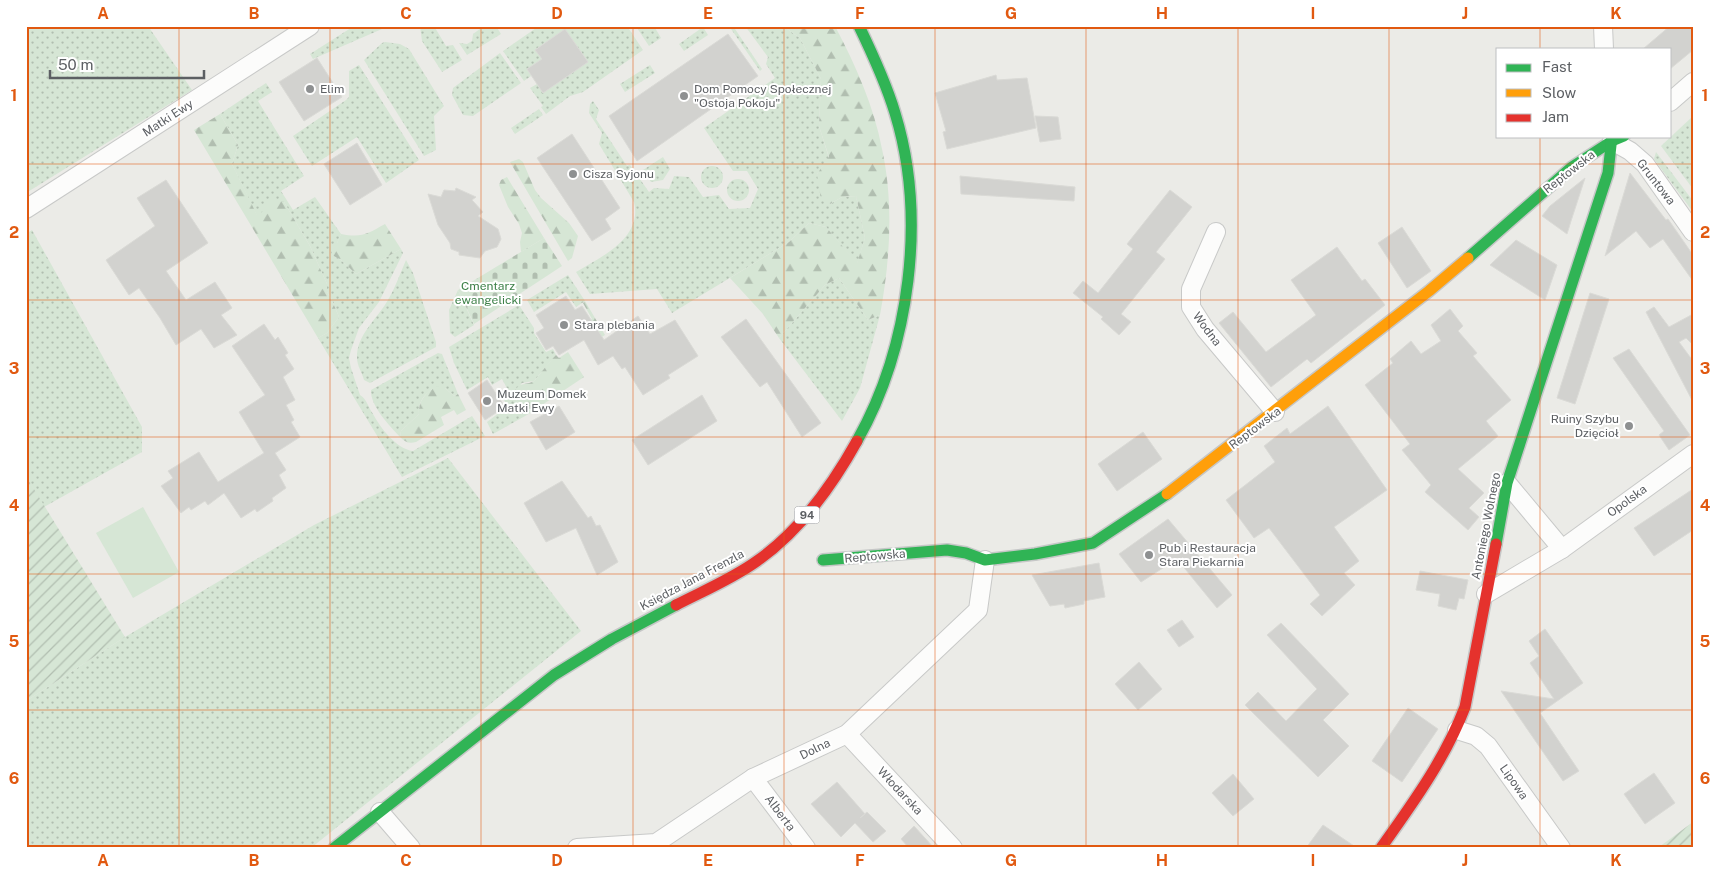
<svg xmlns="http://www.w3.org/2000/svg" width="1719" height="874" font-family="'Public Sans',sans-serif">
<style>
.grass{fill:url(#grass-dots)}
.forest{fill:url(#forest-firs)}
.cemetery{fill:url(#cemetery-stones)}
.garden{fill:url(#garden-furrows)}
.pitch{fill:#d6e6d5}
.building{fill:#d2d2cf;stroke:#dadad6}
.lines{fill:none;stroke-linecap:round;stroke-linejoin:round}
.street-casing{stroke:#c8c9c8;stroke-width:20}
.fast-casing{stroke:#c6c7c7;stroke-width:14}
.slow-casing{stroke:#c6c7c7;stroke-width:14}
.jam-casing{stroke:#c6c7c7;stroke-width:14}
.street{stroke:#fcfcfb;stroke-width:18}
.fast{stroke:#30b455;stroke-width:11}
.slow{stroke:#ff9f0a;stroke-width:11}
.jam{stroke:#e5322d;stroke-width:11}
.grid{fill:none;stroke:#e15910;stroke-width:1;stroke-opacity:0.55}
.poi-dot{fill:#8e9091;stroke:#fff;stroke-width:2}
.labels{text-anchor:middle;stroke-width:4;stroke-linejoin:round;paint-order:stroke}
.shield{fill:#fff;stroke:#8d8f92;stroke-width:1}
.shield-label{font-size:11px;font-weight:bold;fill:#5c5f63}
.poi-label{font-size:12px;fill:#5c5f63;stroke:#fff;text-anchor:start}
.street-label{font-size:12px;fill:#5c5f63;stroke:#fff}
.park-label{font-size:12px;fill:#3e8149;stroke:#fff}
.neatline{fill:none;stroke:#e15910;stroke-width:2}
.grid-label{font-size:16px;text-anchor:middle;font-weight:bold;fill:#e15910}
</style>
<defs>
<pattern id="grass-dots" width="8" height="8" patternUnits="userSpaceOnUse" patternTransform="scale(1.25)"><rect width="8" height="8" fill="#d6e6d5"/><path d="M2 2h.1M6 6h.1" fill="none" stroke="#b1beb0" stroke-width="1.8" stroke-linecap="round"/></pattern>
<pattern id="forest-firs" width="22" height="20" patternUnits="userSpaceOnUse" patternTransform="scale(1.25)"><rect width="22" height="20" fill="#d6e6d5"/><path d="M5 1l3.5 6h-7zM16 11l3.5 6h-7z" fill="#b1beb0"/></pattern>
<pattern id="cemetery-stones" width="16" height="16" patternUnits="userSpaceOnUse" patternTransform="scale(1.25)"><rect width="16" height="16" fill="#d6e6d5"/><path d="M2 7V4a2 2 0 0 1 4 0v3zM10 15v-3a2 2 0 0 1 4 0v3z" fill="#b1beb0"/></pattern>
<pattern id="garden-furrows" width="10" height="10" patternUnits="userSpaceOnUse" patternTransform="scale(1.25)"><rect width="10" height="10" fill="#d6e6d5"/><path d="M-1 1l2-2M0 10L10 0M9 11l2-2" fill="none" stroke="#b1beb0"/></pattern>
</defs>
<rect width="100%" height="100%" fill="#ebebe7"/>
<g class="grass">
<path d="M26,26h122l44,64 -166,103z"/>
<path d="M354,26h16l12,3 -69,30 -3,-5z"/>
<path d="M420,26h14l12,20 7,-1 9,15 -20,12 -20,-31z"/>
<path d="M484,26h12l5,8 -34,21 -8,-12 8,1 5,-3 1,-7z"/>
<path d="M539,26h88l16,24 -60,42 -13,4 -24,18 -5,-7 2,-1 -13,-18 7,-4 6,9 45,-31 -23,-33 -30,21 7,9 -15,10 4,7 -7,5 -21,-30z"/>
<path d="M639,26h15l7,12 -12,8 -12,-18z"/>
<path d="M729,26h4l29,43 -2,2z"/>
<path d="M745,26h38l17,12 21,41 -2,47 10,32 -12,16 13,30 12,-7 14,-1 9,42 -8,26 -31,-37 -17,-4 -20,19 -117,71 -15,-24 -67,5 -14,-22c25,-15 67,-34 58,-70l-35,-58 3,-11 -13,-20 1,-9 3,-3 6,9 -3,9 31,47 3,-1 19,27 5,-4 15,1 5,-13 15,1 14,20 16,-2 10,14 21,-1 8,-19 -11,-18h-14l-29,-43 71,-50 -9,-14 2,-7z"/>
<path d="M703,27l5,8 -24,16 -5,-7z"/>
<path d="M385,42l15,2 9,5 35,57 -10,10 2,34 -12,6 -60,-96 18,-17z"/>
<path d="M500,53l21,30 -48,33 -10,-1 -11,-20 1,-7z"/>
<path d="M359,65l60,95 -33,23 -29,-46 -45,29 -19,-30 53,-36 3,-3v-26z"/>
<path d="M650,65l5,8 -30,19 -5,-8z"/>
<path d="M266,83l6,9 -14,9 46,75 -23,15 12,19 22,-13 26,37 -9,21 9,5 15,14 45,-25 2,4 -24,49 -20,26 -8,22 -2,8 2,10 9,27c7,4 8,12 13,19 7,13 23,35 40,37l59,-35 13,20 -83,41 -84,-139 9,-5 12,-16 -8,-19 -4,-6v-8l-17,-38 -26,-44 -27,14 -25,-52 6,-19 -18,-31z"/>
<path d="M539,109l4,6 -28,19 -4,-6z"/>
<path d="M1693,116v73l-32,-43z"/>
<path d="M1656,152l37,49v11l-39,-53z"/>
<path d="M663,157l7,12 -7,11 -12,2 -8,-12z"/>
<circle cx="712" cy="177" r="11"/>
<circle cx="738" cy="190" r="11"/>
<path d="M32,230l110,197v25l-98,55 -18,-31v-242z"/>
<path d="M406,260l7,13 23,69v5l-66,36 -6,-3c-2,-7 -7,-15 -7,-22 -1,-23 21,-40 31,-58 7,-12 12,-26 18,-40z"/>
<path d="M568,275l17,26 -9,6 -10,-15 -32,20 -7,-12z"/>
<path d="M839,278l29,42 12,-5 -20,73 -18,33 -63,-83 46,-53z"/>
<path d="M458,290l16,35 -19,12 -5,-4 -1,-23z"/>
<path d="M519,305l15,23v5l12,19 7,-3 3,6 -22,26 -12,2 -9,12 14,20 -34,19 -6,-12 21,-16 -6,-9 7,-5 -7,-13 -10,6 -4,-8 -21,13 -13,-27 -5,-16z"/>
<path d="M438,353l4,1 16,40 -4,2 -9,-8 -13,1c-9,7 -14,14 -13,25l-18,17 -1,6c-10,-11 -30,-31 -29,-47z"/>
<path d="M448,458l133,173 -270,217h-285v-147l99,-64 189,-112z"/>
</g>
<g class="forest">
<path d="M783,26h52l1,2c20,38 38,79 46,121 12,54 8,112 -2,166l-12,5 -29,-42 -14,7 -46,53 -16,-24 -33,-36 59,-36 20,-19 17,4 31,36 8,-25 -9,-42 -14,1 -12,7 -9,-4 -4,-26 12,-17 -10,-31 2,-47 -21,-41z"/>
<path d="M220,114l18,31 -6,19 25,51 5,-3 5,-9 9,-4 8,3 26,44 17,38v8l4,6 8,19 -12,16 -9,5 -124,-208z"/>
<path d="M519,159l4,3 12,28 6,8 28,25 9,13 -6,22 -4,3 -58,-99z"/>
<path d="M507,177l37,61 -23,14 -1,-10 2,-9 -3,-9 -11,-17 -9,-22 2,-5z"/>
<path d="M385,224l16,25 -45,25 -15,-14 -9,-5v-10l5,-2 4,-9c21,4 26,0 44,-10z"/>
<path d="M585,301l20,34 -10,6 -10,-18 7,-4 -9,-16z"/>
<path d="M568,352l16,25 -57,38 -14,-20c6,-16 14,-8 22,-15 6,-7 14,-18 21,-25l3,3z"/>
<path d="M437,386l8,2 9,8 4,-2 8,16 -9,5 -3,-5 -13,7 3,8 -28,17c-7,2 -11,0 -16,-5l1,-6 18,-17c-1,-13 7,-22 18,-28z"/>
</g>
<path class="cemetery" d="M544,238l18,28 -88,58 -16,-34z"/>
<g class="garden">
<path d="M26,476l99,161 -99,64z"/>
<path d="M1693,822v26h-34v-1z"/>
</g>
<path class="pitch" d="M143,507l36,65 -46,26 -37,-65z"/>
<g class="building">
<path d="M1670,26h23v24l-23,19v-20h-27z"/>
<path d="M565,29l23,33 -45,31 -16,-24 15,-10 -7,-9z"/>
<path d="M728,34l30,42 -121,85 -28,-45z"/>
<path d="M317,58l25,39 -38,24 -25,-39z"/>
<path d="M996,75l1,5 30,-2 9,50 -89,21 -4,-17 3,-1 -11,-38z"/>
<path d="M1035,116l23,1 3,22 -21,3z"/>
<path d="M572,134l48,74 -15,11 6,10 -19,12 -55,-83z"/>
<path d="M357,143l25,42 -32,20 -26,-41z"/>
<path d="M1630,173l36,47 2,-1 25,36v26l-30,-42 -13,9 -14,-17 -31,25z"/>
<path d="M960,176l115,11 -1,14 -113,-7z"/>
<path d="M1585,178l-14,43 -4,13 -25,-18 8,-10z"/>
<path d="M166,180l42,63 -42,28 20,29 29,-18 17,26 -11,7 16,20 -23,13 -13,-19 -25,16 -16,-27 -21,-30 -10,7 -23,-35 49,-34 -18,-28z"/>
<path d="M456,188l20,9 -4,3 11,12 -5,4 20,13 3,10 -4,8 -12,4 -5,7 -21,-3v-3l-8,-3 -1,-6 -12,-18 -10,-31 13,3 3,-7 11,1z"/>
<path d="M1170,190l22,17 -36,45 9,7 -44,55 10,8 -12,13 -18,-16 2,-2 -30,-24 10,-12 15,12 35,-44 -6,-5z"/>
<path d="M1402,227l29,44 -24,17 -29,-45z"/>
<path d="M1516,240l41,25 -12,35 -55,-35z"/>
<path d="M1337,247l25,34 3,-2 20,26 -74,58 -4,-4 -36,28 -52,-64 14,-11 33,40 50,-37 -25,-35z"/>
<path d="M1590,293l19,6 -34,105 -18,-6z"/>
<path d="M566,296l9,14 7,-4 22,34 34,-24 12,18 25,-14 23,36 -30,19 2,3 -27,17 -18,-28 -3,2 -9,-13 -15,9 -14,-25 -25,15 -6,-9 -7,4 -10,-17 8,-5 -8,-13z"/>
<path d="M1654,307l15,20 24,-13v31l-7,-7 -7,4 14,19v41l-47,-90z"/>
<path d="M1450,309l13,17 -5,5 19,22 -4,3 38,44 -25,21 12,15 -40,33 26,24 -15,15 10,9 -11,13 -43,-38 6,-7 -29,-35 8,-6 -45,-59 28,-22 -3,-4 21,-18 10,13 20,-13 -10,-16z"/>
<path d="M746,319l75,104 -19,14 -35,-55 -7,5 -39,-50z"/>
<path d="M264,324l11,16 3,-3 10,16 -3,2 9,14 -11,8 12,23 -9,5 8,15 -3,2 9,15 -25,16 11,17 -7,5 7,13 -14,10 1,3 -16,11 -2,-3 -14,9 -17,-25 -16,12 -3,-4 -14,9 -2,-3 -8,6 -20,-27 12,-8 -5,-7 31,-19 19,30 46,-29 -25,-41 26,-17 -33,-49z"/>
<path d="M1629,349l61,86 -21,15 -10,-15 5,-4 -51,-73z"/>
<path d="M487,380l18,27 -20,13 -17,-27z"/>
<path d="M702,395l15,26 -69,44 -16,-25z"/>
<path d="M559,406l16,26 -29,18 -16,-28z"/>
<path d="M1328,406l59,84 -53,37 25,34 -15,12 11,12 -33,31 -12,-12 10,-9 -51,-67 -15,10 -28,-38 49,-38 -11,-16 23,-18 3,6z"/>
<path d="M1143,432l19,27 -45,32 -19,-27z"/>
<path d="M562,481l26,37 3,-2 5,10 4,-1 18,37 -21,13 -21,-47 -30,14 -22,-39z"/>
<path d="M1693,489v41l-39,26 -20,-28z"/>
<path d="M1168,519l64,76 -15,13 -40,-49 -36,23 -22,-28z"/>
<path d="M1099,563l6,34 -21,4v3l-19,4 -1,-4 -14,2 -18,-31z"/>
<path d="M1420,571l48,9 -4,19 -5,-1 -3,12 -18,-4 2,-12 -24,-4z"/>
<path d="M1182,620l12,17 -15,10 -12,-17z"/>
<path d="M1281,623l68,71 -26,26 26,26 -31,31 -73,-72 13,-13 28,29 31,-32 -50,-54z"/>
<path d="M1545,629l38,54 -43,30 39,58 -16,10 -62,-90 53,8 -24,-36 9,-7 -10,-15z"/>
<path d="M1139,662l23,27 -24,21 -23,-26z"/>
<path d="M1408,708l30,21 -36,53 -30,-21z"/>
<path d="M1654,773l21,30 -30,21 -21,-30z"/>
<path d="M1233,774l21,25 -21,17 -21,-23z"/>
<path d="M837,782l28,32 -5,4 7,-6 19,19 -13,11 -18,-19 -14,14 -30,-33z"/>
<path d="M1323,825l34,23h-51z"/>
<path d="M914,826l20,22h-25l-8,-9z"/>
</g>
<g class="lines">
<g class="street-casing">
<g id="street">
<path d="M1603,26l1,23"/>
<path d="M1670,102l23,-20"/>
<path d="M1612,141l18,10 15,13 48,68"/>
<path d="M26,209l284,-183"/>
<path d="M1216,232l-25,57v18l14,22 70,83"/>
<path d="M1507,483l55,66"/>
<path d="M1486,594l76,-45 131,-95"/>
<path d="M1457,730l19,6 12,10 73,102"/>
<path d="M847,734l106,114"/>
<path d="M753,778l53,70"/>
<path d="M380,812l31,36"/>
<path d="M577,848l79,-5 97,-65 94,-44 131,-124 7,-50"/>
</g>
</g>
<g class="fast-casing">
<g id="fast">
<path d="M1468,258l104,-91 40,-26 12,-5"/>
<path d="M857,441c53,-94 70,-224 38,-328 -9,-30 -22,-58 -36,-87"/>
<path d="M1496,544l11,-61 101,-310 4,-37"/>
<path d="M823,560l124,-10 19,3 19,7 50,-6 58,-11 74,-49"/>
<path d="M334,848l220,-173 58,-36 64,-34"/>
</g>
</g>
<g class="slow-casing">
<path id="slow" d="M1167,494l262,-203 39,-33"/>
</g>
<g class="jam-casing">
<g id="jam">
<path d="M676,605c27,-14 56,-26 81,-44 43,-30 75,-75 100,-120"/>
<path d="M1381,848c32,-45 64,-89 84,-141l31,-163"/>
</g>
</g>
<use href="#street" class="street"/>
<use href="#fast" class="fast"/>
<use href="#slow" class="slow"/>
<use href="#jam" class="jam"/>
</g>
<path class="grid" d="M179,26v822M330,26v822M481,26v822M633,26v822M784,26v822M935,26v822M1086,26v822M1238,26v822M1389,26v822M1540,26v23M1540,136v712M26,164h1667M26,300h1667M26,437h1667M26,574h1667M26,710h1667"/>
<g class="poi-dot">
<circle cx="310" cy="89" r="5"/>
<circle cx="684" cy="96" r="5"/>
<circle cx="573" cy="174" r="5"/>
<circle cx="564" cy="325" r="5"/>
<circle cx="487" cy="401" r="5"/>
<circle cx="1629" cy="426" r="5"/>
<circle cx="1149" cy="555" r="5"/>
</g>
<g class="labels">
<rect class="shield" x="794.5" y="506.5" width="25" height="17" rx="4"/>
<g class="shield-label">
<text x="807" y="519">94</text>
</g>
<g class="poi-label">
<text x="320" y="93">Elim</text>
<text x="694" y="93">Dom Pomocy Społecznej<tspan x="694" dy="14">"Ostoja Pokoju"</tspan></text>
<text x="583" y="178">Cisza Syjonu</text>
<text x="574" y="329">Stara plebania</text>
<text x="497" y="398">Muzeum Domek<tspan x="497" dy="14">Matki Ewy</tspan></text>
<text x="1619" y="423" text-anchor="end">Ruiny Szybu<tspan x="1619" dy="14">Dzięcioł</tspan></text>
<text x="1159" y="552">Pub i Restauracja<tspan x="1159" dy="14">Stara Piekarnia</tspan></text>
</g>
<g class="street-label">
<text transform="translate(168 118) rotate(-33)" y="4">Matki Ewy</text>
<text transform="translate(1569 172) rotate(-38)" y="4">Reptowska</text>
<text transform="translate(1656 182) rotate(52)" y="4">Gruntowa</text>
<text transform="translate(1207 329) rotate(53)" y="4">Wodna</text>
<text transform="translate(1255 428) rotate(-37)" y="4">Reptowska</text>
<text transform="translate(1627 501) rotate(-36)" y="4">Opolska</text>
<text transform="translate(1486 526) rotate(-79)" y="4">Antoniego Wolnego</text>
<text transform="translate(875 556) rotate(-5)" y="4">Reptowska</text>
<text transform="translate(692 580) rotate(-28)" y="4">Księdza Jana Frenzla</text>
<text transform="translate(815 749) rotate(-26)" y="4">Dolna</text>
<text transform="translate(1514 782) rotate(55)" y="4">Lipowa</text>
<text transform="translate(900 791) rotate(47)" y="4">Włodarska</text>
<text transform="translate(780 813) rotate(53)" y="4">Alberta</text>
</g>
<g class="park-label">
<text x="488" y="290">Cmentarz<tspan x="488" dy="14">ewangelicki</tspan></text>
</g>
</g>
<rect width="1719" height="874" fill="none" stroke="#ffffff" stroke-width="55"/>
<rect x="1496" y="48" width="175" height="90" fill="#ffffff" stroke="#bebfc1"/>
<rect x="1506" y="64" width="25" height="8" fill="#30b455" stroke="#bebfc1"/>
<text x="1542" y="72" font-size="15" fill="#5c5f63">Fast</text>
<rect x="1506" y="89" width="25" height="8" fill="#ff9f0a" stroke="#bebfc1"/>
<text x="1542" y="98" font-size="15" fill="#5c5f63">Slow</text>
<rect x="1506" y="114" width="25" height="8" fill="#e5322d" stroke="#bebfc1"/>
<text x="1542" y="122" font-size="15" fill="#5c5f63">Jam</text>
<path d="M50 70v8h154v-8" fill="none" stroke="#5c5f63" stroke-width="2.5"/>
<text x="58" y="70" font-size="15" fill="#5c5f63" stroke="#ffffff" stroke-width="4" paint-order="stroke">50 m</text>
<rect x="28" y="28" width="1664" height="818" class="neatline"/>
<g class="grid-label">
<text x="103" y="19">A</text>
<text x="254" y="19">B</text>
<text x="406" y="19">C</text>
<text x="557" y="19">D</text>
<text x="708" y="19">E</text>
<text x="860" y="19">F</text>
<text x="1011" y="19">G</text>
<text x="1162" y="19">H</text>
<text x="1313" y="19">I</text>
<text x="1465" y="19">J</text>
<text x="1616" y="19">K</text>
<text x="14" y="101">1</text>
<text x="1705" y="101">1</text>
<text x="14" y="238">2</text>
<text x="1705" y="238">2</text>
<text x="14" y="374">3</text>
<text x="1705" y="374">3</text>
<text x="14" y="511">4</text>
<text x="1705" y="511">4</text>
<text x="14" y="647">5</text>
<text x="1705" y="647">5</text>
<text x="14" y="784">6</text>
<text x="1705" y="784">6</text>
<text x="103" y="866">A</text>
<text x="254" y="866">B</text>
<text x="406" y="866">C</text>
<text x="557" y="866">D</text>
<text x="708" y="866">E</text>
<text x="860" y="866">F</text>
<text x="1011" y="866">G</text>
<text x="1162" y="866">H</text>
<text x="1313" y="866">I</text>
<text x="1465" y="866">J</text>
<text x="1616" y="866">K</text>
</g>
</svg>
